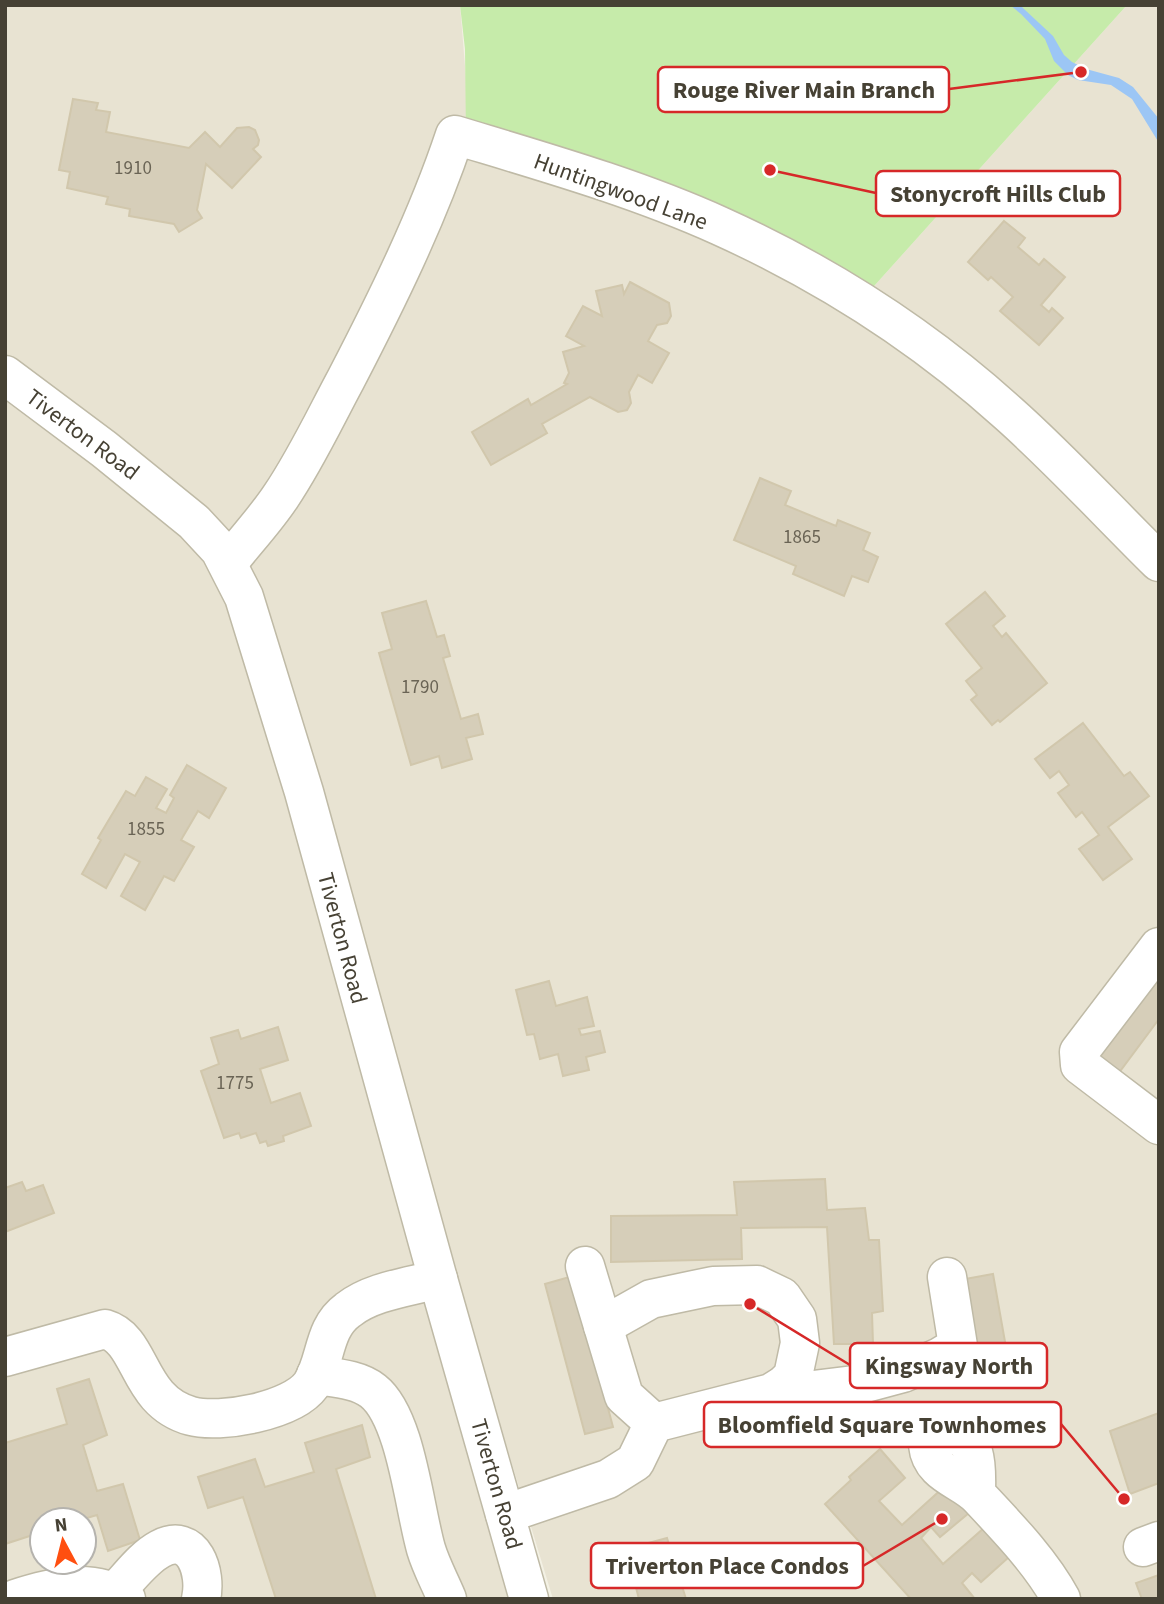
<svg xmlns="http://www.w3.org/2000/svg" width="1164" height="1604" font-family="'Source Sans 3',sans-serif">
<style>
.residential{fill:#e8e3d2;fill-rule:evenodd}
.green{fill:#c6ebaa}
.water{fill:#9cc6f5}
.building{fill:#d6ceb9;stroke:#d1c7ac;stroke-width:2}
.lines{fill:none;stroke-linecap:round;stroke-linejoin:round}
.minor-casing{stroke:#bfbaa6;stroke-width:41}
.minor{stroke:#fff;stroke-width:38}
.labels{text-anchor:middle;stroke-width:5;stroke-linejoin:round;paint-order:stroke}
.number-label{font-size:19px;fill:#6a6455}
.street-label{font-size:23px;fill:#464134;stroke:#fff}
.leader{fill:none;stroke:#d62828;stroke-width:2.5}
.callout-dot{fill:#d62828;stroke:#fff;stroke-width:2.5}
.callout{fill:#fff;stroke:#d62828;stroke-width:2.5}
.callout-label{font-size:24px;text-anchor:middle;font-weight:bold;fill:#464134}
</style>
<rect width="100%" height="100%" fill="#f3f1e4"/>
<path class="residential" d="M5,5h455l7,86 -1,48 391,166 270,-300h32v1594h-606l-118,-388 81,388h-511zM42,1520h42v42h-42z"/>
<path class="green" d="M460,5h667l-270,300 -38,-25 -353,-142 -1,-89z"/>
<path class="water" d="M1010,5h10l4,4 29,27 11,19 8,7 14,7 33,9 14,9 26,32v24l-27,-44 -21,-14 -33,-5 -10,-5 -14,-14 -9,-22 -24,-25z"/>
<g class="building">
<path d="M73,99l25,4 -2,7 14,2 -4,20 83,16 16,-16 15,15 17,-19 12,-1 6,3 4,10 -1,5 -5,4 8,8 -29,31 -26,-24 -9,46 5,8 -23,14 -5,-8 -45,-8 1,-7 -24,-5 2,-7 -41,-9 3,-16 -11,-2z"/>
<path d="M1004,221l21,17 -7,9 21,18 5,-6 21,18 -24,28 8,7 3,-4 11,10 -24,27 -39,-34 13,-14 -22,-20 -3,3 -20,-18z"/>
<path d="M630,282l39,21 2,13 -4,7 -10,2 -9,16 21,12 -17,30 -14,-8 -9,17 2,11 -4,7 -9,2 -28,-15 -48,27 5,9 -56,32 -19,-33 56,-33 3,6 36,-21 -3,-1 5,-10 -6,-21 21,-6 -18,-10 17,-30 19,10 -6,-25 26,-6 2,9z"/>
<path d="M760,478l31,13 -6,14 51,21 2,-6 32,13 -7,17 15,7 -10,25 -16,-6 -8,20 -51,-22 3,-8 -62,-26z"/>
<path d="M985,592l20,24 -12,10 9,11 4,-4 41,50 -47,39 -2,-2 -6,5 -21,-25 6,-5 -11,-14 16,-13 -36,-44z"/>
<path d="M426,601l11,36 7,-2 6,21 -7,2 18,61 17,-5 5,20 -17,4 6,21 -30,9 -3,-12 -28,9 -32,-112 13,-4 -10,-36z"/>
<path d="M1083,723l41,53 6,-4 19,24 -41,31 24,32 -29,21 -24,-31 20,-14 -17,-23 -6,5 -18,-24 11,-8 -10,-14 -9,7 -15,-19z"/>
<path d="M187,765l39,23 -17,30 -11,-7 -17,29 13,7 -20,34 -10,-5 -19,34 -24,-14 19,-34 -15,-8 -19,34 -24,-14 19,-34 -3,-2 28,-47 9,5 11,-19 21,12 -11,19 10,5 8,-15 -4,-3z"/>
<path d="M1159,968v51l-44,59 -23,-19z"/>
<path d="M549,981l7,25 31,-9 7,29 -15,3 2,6 19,-4 5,21 -19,5 3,13 -26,6 -5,-22 -18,5 -6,-25 -7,1 -11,-45z"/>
<path d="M278,1027l10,33 -28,9 11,34 29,-10 11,33 -28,10 1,5 -16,5 -2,-5 -6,2 -4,-10 -15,5 -2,-5 -15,5 -23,-67 18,-7 -8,-26 27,-8 3,9z"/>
<path d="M825,1179l2,31 38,-2 4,32h10l4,71 -11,2 1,31h-39l-7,-117 -86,1 1,31 -131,3v-46l126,-1 -3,-33z"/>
<path d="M22,1182l4,9 17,-6 11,28 -49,19v-44z"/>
<path d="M993,1274l14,79 -28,6 -14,-80z"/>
<path d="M573,1276l40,151 -28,7 -40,-150z"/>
<path d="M89,1379l18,56 -24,10 14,46 26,-7 17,56 -32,11 -11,-36 -17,5h-38v12l-37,12v-101l62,-19 -10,-35z"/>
<path d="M1159,1413v70l-29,11 -20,-63z"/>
<path d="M362,1425l8,32 -34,12 40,130h-100l-33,-102 -35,11 -10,-31 57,-18 10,28 49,-15 -9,-29z"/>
<path d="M880,1449l25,29 -26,23 23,24 42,-38 25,26 -29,24 -9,-10 -10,11 22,26 41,-36 25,29 -28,25 -9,-9 -10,10 13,16h-64l-86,-95 26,-24 -2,-3z"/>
<path d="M667,1538l19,61h-47l-13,-50z"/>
<path d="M1159,1575v24h-17l-6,-16z"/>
</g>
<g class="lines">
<g class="minor-casing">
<g id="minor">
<path d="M5,375l99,74 90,73 26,28 24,47 60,195 134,487 91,320"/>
<path d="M228,563c17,-22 38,-44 53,-67 25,-37 44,-78 65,-117 41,-79 81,-160 109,-244 89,27 181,53 265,91 104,47 204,111 288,187 53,47 101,100 151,149"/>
<path d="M1159,947l-80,105 1,13 79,60"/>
<path d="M585,1266l39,130 30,27"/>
<path d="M5,1357l100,-28c38,11 31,72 86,87 29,8 101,-5 120,-31 16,-24 11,-56 37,-75 24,-19 61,-23 90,-31"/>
<path d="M316,1375c19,3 42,4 57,16 33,26 41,116 53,158 5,17 14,33 21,50"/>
<path d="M784,1385l21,6 57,-7 41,-11 37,-16 18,-11 -11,-69"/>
<path d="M976,1494c0,-22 4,-56 -25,-60 -11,-2 -17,4 -23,11 3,30 34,34 51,52 29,31 62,65 82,102"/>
<path d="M505,1514l103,-35 27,-17 19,-39 117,-30 13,-8 9,-9 7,-33 -3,-24 -15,-22 -25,-12 -44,1 -62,13 -48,27"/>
<path d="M1143,1547l16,-6"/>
<path d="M115,1592c14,-14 28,-34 45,-43 34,-18 47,24 41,50"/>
<path d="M15,1599c37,-12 77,-22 111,0"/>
</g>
</g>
<use href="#minor" class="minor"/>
</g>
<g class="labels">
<g class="number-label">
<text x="133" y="174">1910</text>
<text x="802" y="543">1865</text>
<text x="420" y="693">1790</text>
<text x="146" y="835">1855</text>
<text x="235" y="1089">1775</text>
</g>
<g class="street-label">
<text transform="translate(621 191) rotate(20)" y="8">Huntingwood Lane</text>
<text transform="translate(83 434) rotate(37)" y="8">Tiverton Road</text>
<text transform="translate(343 938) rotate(75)" y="8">Tiverton Road</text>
<text transform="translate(497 1484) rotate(74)" y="8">Tiverton Road</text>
</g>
</g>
<path class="leader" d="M1081 72L949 89M770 170L876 193M750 1304L850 1365M1124 1499L1061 1424M942 1519L863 1566"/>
<g class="callout-dot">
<circle cx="1081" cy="72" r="7"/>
<circle cx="770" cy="170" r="7"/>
<circle cx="750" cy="1304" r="7"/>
<circle cx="1124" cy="1499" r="7"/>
<circle cx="942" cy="1519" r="7"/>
</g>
<g class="callout">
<rect x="658" y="67" width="291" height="45" rx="7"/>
<rect x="876" y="171" width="244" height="45" rx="7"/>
<rect x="850" y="1343" width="197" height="45" rx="7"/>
<rect x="704" y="1402" width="357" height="45" rx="7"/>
<rect x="591" y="1543" width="272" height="45" rx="7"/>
</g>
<g class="callout-label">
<text x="804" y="98">Rouge River Main Branch</text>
<text x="998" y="202">Stonycroft Hills Club</text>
<text x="949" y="1374">Kingsway North</text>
<text x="882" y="1433">Bloomfield Square Townhomes</text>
<text x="727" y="1574">Triverton Place Condos</text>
</g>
<rect width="1164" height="1604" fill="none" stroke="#464134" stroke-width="14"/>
<g transform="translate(63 1541) rotate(353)"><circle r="33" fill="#ffffff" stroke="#b5b3ae" stroke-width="2"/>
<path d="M0-5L12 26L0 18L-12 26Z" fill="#ff4f10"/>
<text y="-10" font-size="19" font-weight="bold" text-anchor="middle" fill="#464134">N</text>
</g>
</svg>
